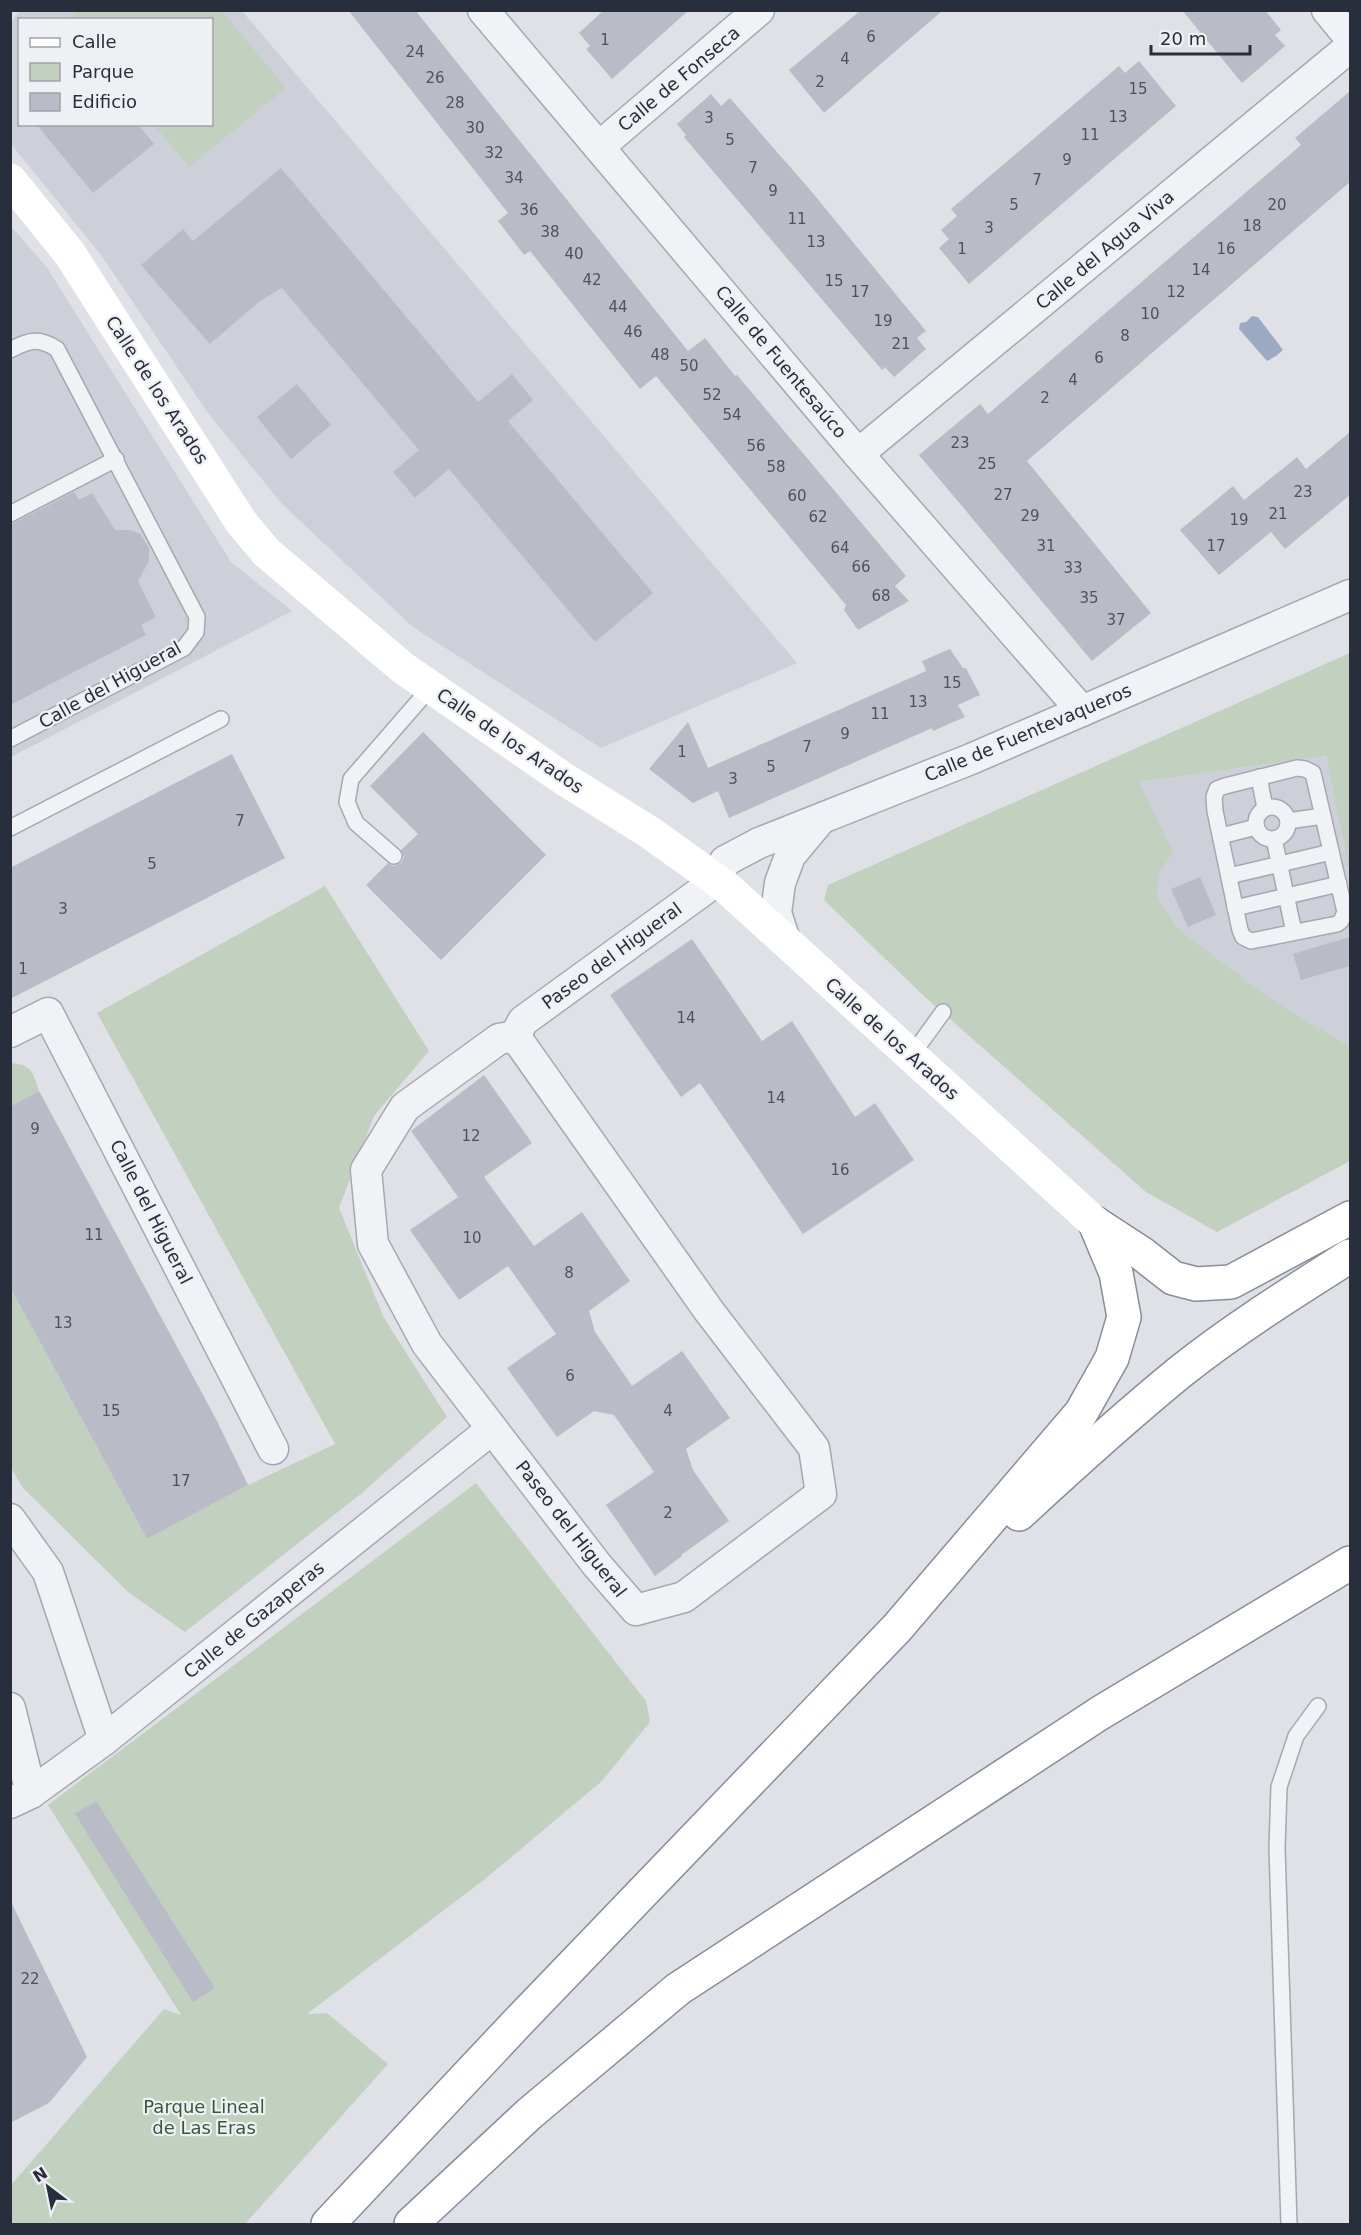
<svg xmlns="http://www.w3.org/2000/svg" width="1361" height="2235" font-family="'DejaVu Sans',sans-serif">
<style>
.built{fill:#cdd0d8;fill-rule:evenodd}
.green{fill:#c2d0c0}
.water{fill:#9caac4}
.building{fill:#b9bcc6}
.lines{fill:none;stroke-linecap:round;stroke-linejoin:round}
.lane-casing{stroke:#a5a8b0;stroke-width:18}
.street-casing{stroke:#a5a8b0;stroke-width:33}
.highway-casing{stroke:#878d9c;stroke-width:36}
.lane{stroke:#f1f2f5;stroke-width:15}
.street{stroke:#f1f2f5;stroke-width:30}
.secondary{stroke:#fff;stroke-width:33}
.highway{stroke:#fff;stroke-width:33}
.labels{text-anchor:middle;stroke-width:4.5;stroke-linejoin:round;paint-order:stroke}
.number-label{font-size:15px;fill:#4d525e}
.street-label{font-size:18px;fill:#292e3c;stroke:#eef0f4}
.park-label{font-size:18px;fill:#395738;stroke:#eef0f4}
</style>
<rect width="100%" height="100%" fill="#dfe1e7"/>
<g class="built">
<path d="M19,11h223l555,652 -196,85 -188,-121 -131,-123 -74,-91 -107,-158 -90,-111 -1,-119zM20,20h192v104h-192z"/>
<path d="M10,225l38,44 183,293 61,49 -281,146z"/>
<path d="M1326,756l24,119v172l-80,-49 -94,-71 -19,-32 2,-22 -20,-91z"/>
</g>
<g class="green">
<path d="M78,11h144l64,77 -97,79 -35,-42 58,-1v-104l-145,-1z"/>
<path d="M1350,653v222l-24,-119 -187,26 34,70 -14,21 -2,22 19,32 94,71 80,49v114l-133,71 -71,-40 -221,-195 -101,-97 4,-15z"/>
<path d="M325,886l104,165 -55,65 -35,92 45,110 63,99 -85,76 -177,139 -57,-40 -105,-104 -12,-20 -1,-181 137,252 101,-54 87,-41 -238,-431z"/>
<path d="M11,1063c21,2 22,9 28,28l-28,16z"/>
<path d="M476,1483l170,218 4,21 -48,59 -117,98 -178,135 20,-1 61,51 -143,160h-234v-39l153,-176 17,6 -133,-210z"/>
</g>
<path class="water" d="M1252,316l6,1 25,33 -7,6 -9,5 -28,-32 1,-6 6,-1z"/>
<g class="building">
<path d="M348,10h67l273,341 17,-13 30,38 2,-1 70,83 99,118 -11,10 14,15 -51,29 -14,-20 2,-5 -190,-229 -16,13 -110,-138 -6,4 -26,-34 10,-8z"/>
<path d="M604,10h85l-77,69 -26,-30 4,-3 -11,-13z"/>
<path d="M861,10h82l-119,103 -35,-43z"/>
<path d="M1182,10h83l16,20 -6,5 10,11 -43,37z"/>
<path d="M1139,61l37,45 -207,178 -30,-36 10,-9 -8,-9 16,-14 -6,-7 168,-143 6,7z"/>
<path d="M1350,91v91l-323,279 124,152 -59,48 -173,-206 61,-51 8,10 313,-269 -6,-7z"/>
<path d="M711,94l10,12 9,-8 81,93 115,140 -9,7 9,11 -32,28 -9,-10 -3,3 -198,-233 2,-2 -9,-11z"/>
<path d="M36,124h102l16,20 -61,49z"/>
<path d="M281,168l197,234 34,-28 21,26 -25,21 145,172 -58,49 -146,-173 -34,29 -22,-26 26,-22 -137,-162 -22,13 -50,43 -69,-79 42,-36 10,12z"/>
<path d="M297,384l34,41 -40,34 -34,-42z"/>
<path d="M1350,432v63l-65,54 -14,-17 -52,43 -39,-45 53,-44 11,14 53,-43 9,12z"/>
<path d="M74,492l5,8 13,-7 23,37h15l10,4 4,6 5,8v13l-11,20 18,36 -15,8 5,10 -136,70v-180z"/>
<path d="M950,649l13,19h3l14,27 -22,10 7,12 -32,14 -1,-3 -203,90 -11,-27 -25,12 -44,-34 39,-47 20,46 218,-97 -4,-10z"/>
<path d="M423,732l123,123 -105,105 -75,-75 22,-22 5,3 8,-3 3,-6 -3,-7 17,-16 -48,-48z"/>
<path d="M232,754l53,104 -275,141v-131z"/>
<path d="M1200,877l16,38 -28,12 -17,-38z"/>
<path d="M1350,937v29l-49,14 -8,-26z"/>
<path d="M692,939l70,102 30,-20 63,96 20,-14 39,57 -111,74 -103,-151 -19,14 -71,-102z"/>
<path d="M484,1075l48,68 -48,34 50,69 48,-34 48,69 -41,30 6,21 37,54 50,-35 48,67 -44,31 7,21 36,51 -48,34 1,1 -27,20 -49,-71 48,-33 -40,-57 -20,-4 -37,26 -50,-69 49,-34 -48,-68 -49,34 -49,-70 48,-33 -47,-66z"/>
<path d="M39,1091l177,328 32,66 -101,54 -137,-252v-180z"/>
<path d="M96,1801l119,187 -22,14 -118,-188z"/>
<path d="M10,1900l77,157 -38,46 -39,20z"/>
</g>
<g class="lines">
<g class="lane-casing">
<g id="lane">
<path d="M10,350c19,-10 29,-13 47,-1l140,268 -1,15 -12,16 -174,91"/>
<path d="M10,514l106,-55"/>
<path d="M1297,768l8,1 8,4 32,139 -4,9 -4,3 -86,17 -8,-4 -3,-7 -25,-119 -1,-14 3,-8 8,-3z"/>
<path d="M1259,777l6,31"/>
<circle cx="1272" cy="823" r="16"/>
<path d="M1288,821l35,-5"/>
<path d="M10,828l211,-109"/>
<path d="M1221,836l35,-9"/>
<path d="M1274,839l20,93"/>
<path d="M394,856l-38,-33 -9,-21 4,-23 80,-92"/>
<path d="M1229,876l102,-24"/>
<path d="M1235,908l104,-24"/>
<path d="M911,1056l32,-44"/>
<path d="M1289,2224l-12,-376 2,-61 17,-51 22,-30"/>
</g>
</g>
<g class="street-casing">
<g id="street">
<path d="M483,10l375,444 224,257"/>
<path d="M1327,10l23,28"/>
<path d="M599,147l160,-137"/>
<path d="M858,454l492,-407"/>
<path d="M785,940l-9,-27 4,-30 10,-27 30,-36"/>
<path d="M10,1032l38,-19 225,436"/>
<path d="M515,1036l194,275 105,137 7,46 -137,103 -48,13 -39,-45 -170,-221 -54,-100 -7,-74 29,-47 10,-16 94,-68z"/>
<path d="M515,1036l8,-15 193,-140 9,-20 34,-18 212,-84 379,-164"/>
<path d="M10,1519l38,53 56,168"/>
<path d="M10,1708l21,85"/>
<path d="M10,1803l21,-10 73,-53 388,-311"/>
</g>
</g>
<g class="highway-casing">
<g id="highway">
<path d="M1095,1223l46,30 32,25 23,6 35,-2 119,-64"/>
<path d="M1019,1514c53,-49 106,-97 161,-142 54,-43 113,-80 170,-116"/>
<path d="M328,2224l191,-203 378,-393 184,-215 31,-55 12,-41 -8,-44 -21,-50"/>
<path d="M411,2224l118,-110 149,-125 422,-276 250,-150"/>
</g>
</g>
<use href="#lane" class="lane"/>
<use href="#street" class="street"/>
<path class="secondary" d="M10,180l60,74 171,268 25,30 137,116 161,111 85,53 77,55 369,336"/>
<use href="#highway" class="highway"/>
</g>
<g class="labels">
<g class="number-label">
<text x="871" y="42">6</text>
<text x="605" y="45">1</text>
<text x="415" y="57">24</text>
<text x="845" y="64">4</text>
<text x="435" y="83">26</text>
<text x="820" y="87">2</text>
<text x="1138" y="94">15</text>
<text x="455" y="108">28</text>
<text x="1118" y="122">13</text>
<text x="709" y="123">3</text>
<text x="475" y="133">30</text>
<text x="1090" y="140">11</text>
<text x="730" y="145">5</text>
<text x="494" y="158">32</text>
<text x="1067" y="165">9</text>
<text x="753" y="173">7</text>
<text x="514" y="183">34</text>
<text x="1037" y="185">7</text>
<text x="773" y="196">9</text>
<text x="1014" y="210">5</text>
<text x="1277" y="210">20</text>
<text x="529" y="215">36</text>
<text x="797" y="224">11</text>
<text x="1252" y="231">18</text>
<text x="989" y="233">3</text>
<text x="550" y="237">38</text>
<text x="816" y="247">13</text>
<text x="962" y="254">1</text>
<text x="1226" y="254">16</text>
<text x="574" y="259">40</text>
<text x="1201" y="275">14</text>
<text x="592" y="285">42</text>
<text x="834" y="286">15</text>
<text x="860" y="297">17</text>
<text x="1176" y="297">12</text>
<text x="618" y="312">44</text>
<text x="1150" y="319">10</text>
<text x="883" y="326">19</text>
<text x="633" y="337">46</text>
<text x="1125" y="341">8</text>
<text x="901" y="349">21</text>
<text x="660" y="360">48</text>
<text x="1099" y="363">6</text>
<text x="689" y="371">50</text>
<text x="1073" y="385">4</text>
<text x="712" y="400">52</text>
<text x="1045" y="403">2</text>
<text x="732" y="420">54</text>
<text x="960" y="448">23</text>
<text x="756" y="451">56</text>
<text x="987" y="469">25</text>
<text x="776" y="472">58</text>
<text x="1303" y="497">23</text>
<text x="1003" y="500">27</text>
<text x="797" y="501">60</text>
<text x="1278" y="519">21</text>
<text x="1030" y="521">29</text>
<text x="818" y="522">62</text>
<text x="1239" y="525">19</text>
<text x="1046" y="551">31</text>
<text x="1216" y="551">17</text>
<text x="840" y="553">64</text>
<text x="861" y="572">66</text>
<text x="1073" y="573">33</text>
<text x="881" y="601">68</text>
<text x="1089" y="603">35</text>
<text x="1116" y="625">37</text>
<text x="952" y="688">15</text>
<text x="918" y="707">13</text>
<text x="880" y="719">11</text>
<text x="845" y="739">9</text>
<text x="807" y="752">7</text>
<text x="682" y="757">1</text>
<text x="771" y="772">5</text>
<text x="733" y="784">3</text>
<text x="240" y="826">7</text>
<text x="152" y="869">5</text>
<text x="63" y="914">3</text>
<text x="23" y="974">1</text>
<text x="686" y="1023">14</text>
<text x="776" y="1103">14</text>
<text x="35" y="1134">9</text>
<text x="471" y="1141">12</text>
<text x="840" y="1175">16</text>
<text x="94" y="1240">11</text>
<text x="472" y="1243">10</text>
<text x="569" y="1278">8</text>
<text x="63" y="1328">13</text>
<text x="570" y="1381">6</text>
<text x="111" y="1416">15</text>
<text x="668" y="1416">4</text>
<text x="181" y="1486">17</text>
<text x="668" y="1518">2</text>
<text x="30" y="1984">22</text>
</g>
<g class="street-label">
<text transform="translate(679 79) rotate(-40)" y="6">Calle de Fonseca</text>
<text transform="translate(1105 250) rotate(-40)" y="6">Calle del Agua Viva</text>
<text transform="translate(781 362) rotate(50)" y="6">Calle de Fuentesaúco</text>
<text transform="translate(157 390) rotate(57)" y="6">Calle de los Arados</text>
<text transform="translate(110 685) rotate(-29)" y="6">Calle del Higueral</text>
<text transform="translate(1028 733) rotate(-23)" y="6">Calle de Fuentevaqueros</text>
<text transform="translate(510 741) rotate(34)" y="6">Calle de los Arados</text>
<text transform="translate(612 956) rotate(-36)" y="6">Paseo del Higueral</text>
<text transform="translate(892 1039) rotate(42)" y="6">Calle de los Arados</text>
<text transform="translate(151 1212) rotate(63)" y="6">Calle del Higueral</text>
<text transform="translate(571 1529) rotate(52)" y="6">Paseo del Higueral</text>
<text transform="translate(254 1620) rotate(-39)" y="6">Calle de Gazaperas</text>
</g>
<g class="park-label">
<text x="204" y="2113">Parque Lineal<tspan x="204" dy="21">de Las Eras</tspan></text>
</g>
</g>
<rect width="1361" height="2235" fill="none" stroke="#292e3c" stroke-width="24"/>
<rect x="18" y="18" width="195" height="108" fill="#eef0f4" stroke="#9fa2aa" stroke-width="1.5"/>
<rect x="30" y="38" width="30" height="9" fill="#ffffff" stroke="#9fa2aa" stroke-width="1.5"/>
<text x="72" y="48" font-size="18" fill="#292e3c">Calle</text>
<rect x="30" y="63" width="30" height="18" fill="#c2d0c0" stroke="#9fa2aa" stroke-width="1.5"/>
<text x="72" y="78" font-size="18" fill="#292e3c">Parque</text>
<rect x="30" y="93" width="30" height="18" fill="#b9bcc6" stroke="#9fa2aa" stroke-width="1.5"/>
<text x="72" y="108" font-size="18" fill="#292e3c">Edificio</text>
<g transform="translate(48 2187) rotate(328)" stroke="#eef0f4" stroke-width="4.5" paint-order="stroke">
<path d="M0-4.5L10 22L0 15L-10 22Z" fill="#292e3c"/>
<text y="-9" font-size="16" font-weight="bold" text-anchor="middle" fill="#292e3c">N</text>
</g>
<path d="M1151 45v9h99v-9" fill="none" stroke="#292e3c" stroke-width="3"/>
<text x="1160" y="45" font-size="18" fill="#292e3c" stroke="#eef0f4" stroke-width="4.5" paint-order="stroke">20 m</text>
</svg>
